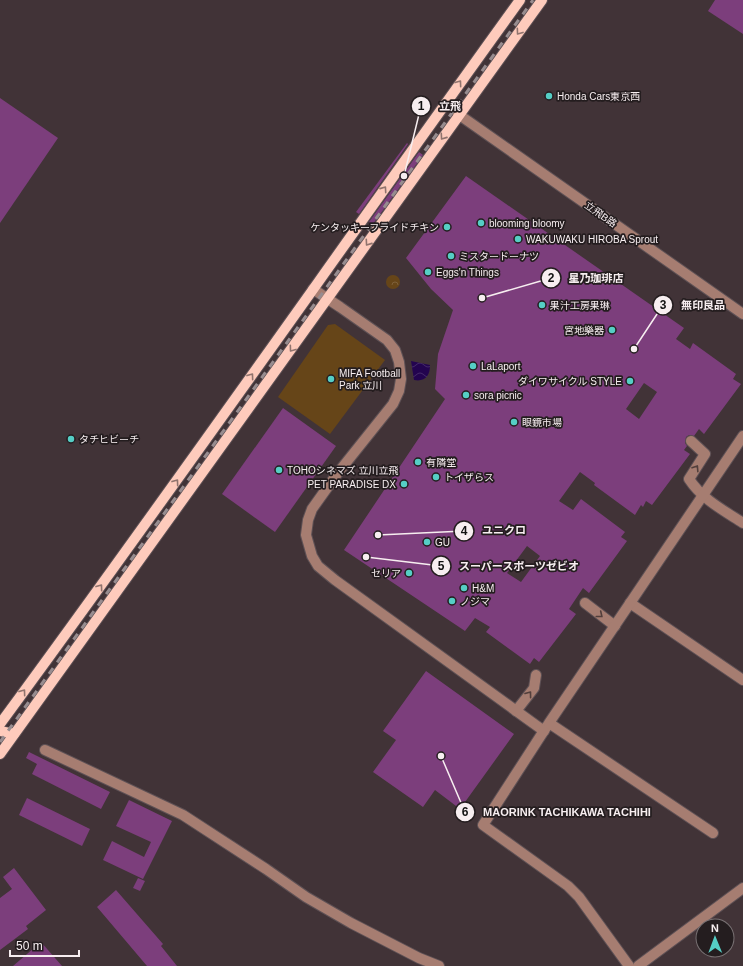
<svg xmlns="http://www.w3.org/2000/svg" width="743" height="966" font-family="Helvetica,'Noto Sans JP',sans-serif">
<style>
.park{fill:url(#park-crowns)}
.garden{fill:#664518}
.water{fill:url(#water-waves)}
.building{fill:#7c3e7c;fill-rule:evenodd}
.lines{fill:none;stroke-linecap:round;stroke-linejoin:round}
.minor-casing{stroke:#5e5155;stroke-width:12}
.major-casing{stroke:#5e5155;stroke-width:12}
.minor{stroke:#a67d71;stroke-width:10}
.major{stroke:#fecbbc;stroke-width:10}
.rail{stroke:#978c8f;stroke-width:3;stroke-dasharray:7 7;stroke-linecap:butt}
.oneway{stroke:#91746e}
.oneway2{stroke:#523f3c}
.poi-dot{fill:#55cec5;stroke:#241d1f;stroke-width:1.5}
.labels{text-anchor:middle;stroke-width:3.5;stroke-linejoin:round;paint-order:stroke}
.poi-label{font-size:10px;fill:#f7eef0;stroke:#241d1f;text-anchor:start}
.street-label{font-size:10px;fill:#f7eef0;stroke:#241d1f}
.leader{fill:none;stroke:#f7eef0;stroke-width:1.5}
.callout-dot{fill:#f7eef0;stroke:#241d1f;stroke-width:1.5}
.mark-label{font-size:12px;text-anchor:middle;font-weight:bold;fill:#111}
.callout-label{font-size:11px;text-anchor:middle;font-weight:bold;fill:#f7eef0;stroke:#241d1f;stroke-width:3.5;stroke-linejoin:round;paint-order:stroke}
</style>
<defs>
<pattern id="park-crowns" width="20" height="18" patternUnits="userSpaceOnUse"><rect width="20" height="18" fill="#664518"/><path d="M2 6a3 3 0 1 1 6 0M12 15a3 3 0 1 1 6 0" fill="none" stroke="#7d603a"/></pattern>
<pattern id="water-waves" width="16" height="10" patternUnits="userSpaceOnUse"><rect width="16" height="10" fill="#23044f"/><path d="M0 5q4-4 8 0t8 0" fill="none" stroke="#442969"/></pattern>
</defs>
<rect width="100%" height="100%" fill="#413337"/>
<circle class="park" cx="393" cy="282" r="7"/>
<path class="garden" d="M335,324l50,36 -55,74 -52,-37 50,-72z"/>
<path class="water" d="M411,361l19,4c0,11 -5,17 -16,15z"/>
<g class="building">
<path d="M715,0h28v34l-35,-23z"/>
<path d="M0,98l58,40 -58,85z"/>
<path d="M407,143l1,1 -49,70 -3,-2z"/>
<path d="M419,152l4,3 -50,69 -4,-2z"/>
<path d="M466,176l218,152 -8,11 14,10 3,-6 43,31 -3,5 8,5 -37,50 -5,-5 -5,7 -5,-1 -3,2 -1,6 2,3 -3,4 6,4 -38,51 -6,-4 -3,6 -2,-2 -6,10 -41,-30 1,-2 -15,-11 -21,29 14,9 8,-11 44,33 -4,5 6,4 -38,52 -6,-5 -14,21 7,5 -37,48 -5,-4 -4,6 -44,-32 4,-5 -15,-9 -10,13 -121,-81 101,-151 -10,-10 3,-35 15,-44 -22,-21 -25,-31zM644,383l13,9 -18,27 -13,-10zM527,546l13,10 -19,26 -14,-9z"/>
<path d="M283,408l53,38 -61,86 -53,-38z"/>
<path d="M426,671l88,63 -54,75 -25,-19 -12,17 -50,-35 23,-32 -13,-9z"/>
<path d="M29,752l81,40 -9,17 -69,-35 5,-10 -11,-6z"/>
<path d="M27,798l63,31 -8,17 -63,-31z"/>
<path d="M129,800l43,21 -29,58 -40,-19 9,-19 32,16 7,-15 -35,-16z"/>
<path d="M14,868l32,42 -20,16 2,3 -28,21v-52l12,-9 -9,-12z"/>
<path d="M138,878l7,3 -5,10 -7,-3z"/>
<path d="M116,890l47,54 -2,2 16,20h-30l-50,-59z"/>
<path d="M41,942l21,24h-49z"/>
</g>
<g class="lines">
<g class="minor-casing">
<g id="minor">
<path d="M458,114l285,200"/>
<path d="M313,289l27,18 47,33 8,10 4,12 2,17 -2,12 -6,13 -56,70 -25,35 -4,11 -2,15 6,21 6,10 17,14 209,151"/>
<path d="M691,441l14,13 -16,25c13,20 34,31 54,44"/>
<path d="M585,603l30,23"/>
<path d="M630,603l113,77"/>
<path d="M516,711l18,-23 2,-13"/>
<path d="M547,726l-64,99 85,61 11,11 50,69"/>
<path d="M45,750l138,65 83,54 40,28 45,26 68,35 20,8"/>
<path d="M713,833l-164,-110 194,-287"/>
<path d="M638,966l105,-78"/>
</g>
</g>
<g class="major-casing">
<g id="major">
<path d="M0,724c176,-239 346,-483 520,-724"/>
<path d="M0,731l14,3"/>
<path d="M0,754l542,-754"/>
</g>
</g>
<use href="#minor" class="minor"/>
<use href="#major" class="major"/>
<path class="rail" d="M0,742l533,-742"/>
</g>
<defs><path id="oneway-chevron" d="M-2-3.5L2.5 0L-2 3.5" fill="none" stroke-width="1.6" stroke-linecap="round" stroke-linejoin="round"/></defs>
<g class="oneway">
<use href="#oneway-chevron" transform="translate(519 32) rotate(126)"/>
<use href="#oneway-chevron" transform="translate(459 83) rotate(-54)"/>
<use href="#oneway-chevron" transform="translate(443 137) rotate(125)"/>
<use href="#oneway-chevron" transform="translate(384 189) rotate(-55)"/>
<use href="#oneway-chevron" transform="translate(368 243) rotate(125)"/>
<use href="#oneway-chevron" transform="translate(292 349) rotate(126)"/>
<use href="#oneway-chevron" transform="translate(251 376) rotate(-54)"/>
<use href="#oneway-chevron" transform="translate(176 482) rotate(-54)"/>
<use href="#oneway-chevron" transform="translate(100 587) rotate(-54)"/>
<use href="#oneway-chevron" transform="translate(23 692) rotate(-54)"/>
</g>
<g class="oneway2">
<use href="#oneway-chevron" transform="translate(696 468) rotate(-57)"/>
<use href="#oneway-chevron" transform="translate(600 615) rotate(39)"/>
<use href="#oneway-chevron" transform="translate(529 694) rotate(-53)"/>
</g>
<g class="poi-dot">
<circle cx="549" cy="96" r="4"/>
<circle cx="481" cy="223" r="4"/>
<circle cx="447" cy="227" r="4"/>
<circle cx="518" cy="239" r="4"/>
<circle cx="451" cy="256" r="4"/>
<circle cx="428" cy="272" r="4"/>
<circle cx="542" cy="305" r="4"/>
<circle cx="612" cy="330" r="4"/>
<circle cx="473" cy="366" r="4"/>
<circle cx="331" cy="379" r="4"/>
<circle cx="630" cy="381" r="4"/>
<circle cx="466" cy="395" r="4"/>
<circle cx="514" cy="422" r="4"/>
<circle cx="71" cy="439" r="4"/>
<circle cx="418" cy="462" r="4"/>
<circle cx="279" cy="470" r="4"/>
<circle cx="436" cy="477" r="4"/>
<circle cx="404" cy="484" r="4"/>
<circle cx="427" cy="542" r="4"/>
<circle cx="409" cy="573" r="4"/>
<circle cx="464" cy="588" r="4"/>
<circle cx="452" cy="601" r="4"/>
</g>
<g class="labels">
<g class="poi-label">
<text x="557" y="100">Honda Cars東京西</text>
<text x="489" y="227">blooming bloomy</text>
<text x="439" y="231" text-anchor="end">ケンタッキーフライドチキン</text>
<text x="526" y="243">WAKUWAKU HIROBA Sprout</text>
<text x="459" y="260">ミスタードーナツ</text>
<text x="436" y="276">Eggs'n Things</text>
<text x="550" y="309">果汁工房果琳</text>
<text x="604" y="334" text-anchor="end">宮地樂器</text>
<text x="481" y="370">LaLaport</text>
<text x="339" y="377">MIFA Football<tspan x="339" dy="12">Park 立川</tspan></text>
<text x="622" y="385" text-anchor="end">ダイワサイクル STYLE</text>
<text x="474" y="399">sora picnic</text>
<text x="522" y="426">眼鏡市場</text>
<text x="79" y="443">タチヒビーチ</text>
<text x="426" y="466">有隣堂</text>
<text x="287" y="474">TOHOシネマズ 立川立飛</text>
<text x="444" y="481">トイザらス</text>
<text x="396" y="488" text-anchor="end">PET PARADISE DX</text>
<text x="435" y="546">GU</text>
<text x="401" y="577" text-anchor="end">セリア</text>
<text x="472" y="592">H&amp;M</text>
<text x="460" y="605">ノジマ</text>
</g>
<g class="street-label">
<text transform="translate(601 214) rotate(35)" y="4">立飛B路</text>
</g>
</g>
<path class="leader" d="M404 176L421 106M482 298L551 278M634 349L663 305M378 535L464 531M366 557L441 566M441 756L465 812"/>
<g class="callout-dot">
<circle cx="404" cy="176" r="4"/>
<circle cx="482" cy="298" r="4"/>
<circle cx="634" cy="349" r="4"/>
<circle cx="378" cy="535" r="4"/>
<circle cx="366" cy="557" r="4"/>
<circle cx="441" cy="756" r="4"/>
<circle cx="421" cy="106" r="10"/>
<circle cx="551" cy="278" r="10"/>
<circle cx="663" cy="305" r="10"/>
<circle cx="464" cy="531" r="10"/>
<circle cx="441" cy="566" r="10"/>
<circle cx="465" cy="812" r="10"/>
</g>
<g class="mark-label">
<text x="421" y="110">1</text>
<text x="551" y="282">2</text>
<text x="663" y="309">3</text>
<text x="464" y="535">4</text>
<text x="441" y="570">5</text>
<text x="465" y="816">6</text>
</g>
<g class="callout-label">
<text x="450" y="110">立飛</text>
<text x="596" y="282">星乃珈琲店</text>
<text x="703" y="309">無印良品</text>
<text x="504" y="534">ユニクロ</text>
<text x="519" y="570">スーパースポーツゼビオ</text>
<text x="567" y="816">MAORINK TACHIKAWA TACHIHI</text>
</g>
<g transform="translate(715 938) rotate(359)"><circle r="19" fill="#241d1f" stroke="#787173"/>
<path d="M0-3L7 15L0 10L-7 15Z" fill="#55cec5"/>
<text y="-6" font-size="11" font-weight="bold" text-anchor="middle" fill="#f7eef0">N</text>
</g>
<path d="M10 950v6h69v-6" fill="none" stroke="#f7eef0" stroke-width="2"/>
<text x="16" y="950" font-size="12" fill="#f7eef0" stroke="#241d1f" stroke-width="3" paint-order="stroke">50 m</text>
</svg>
